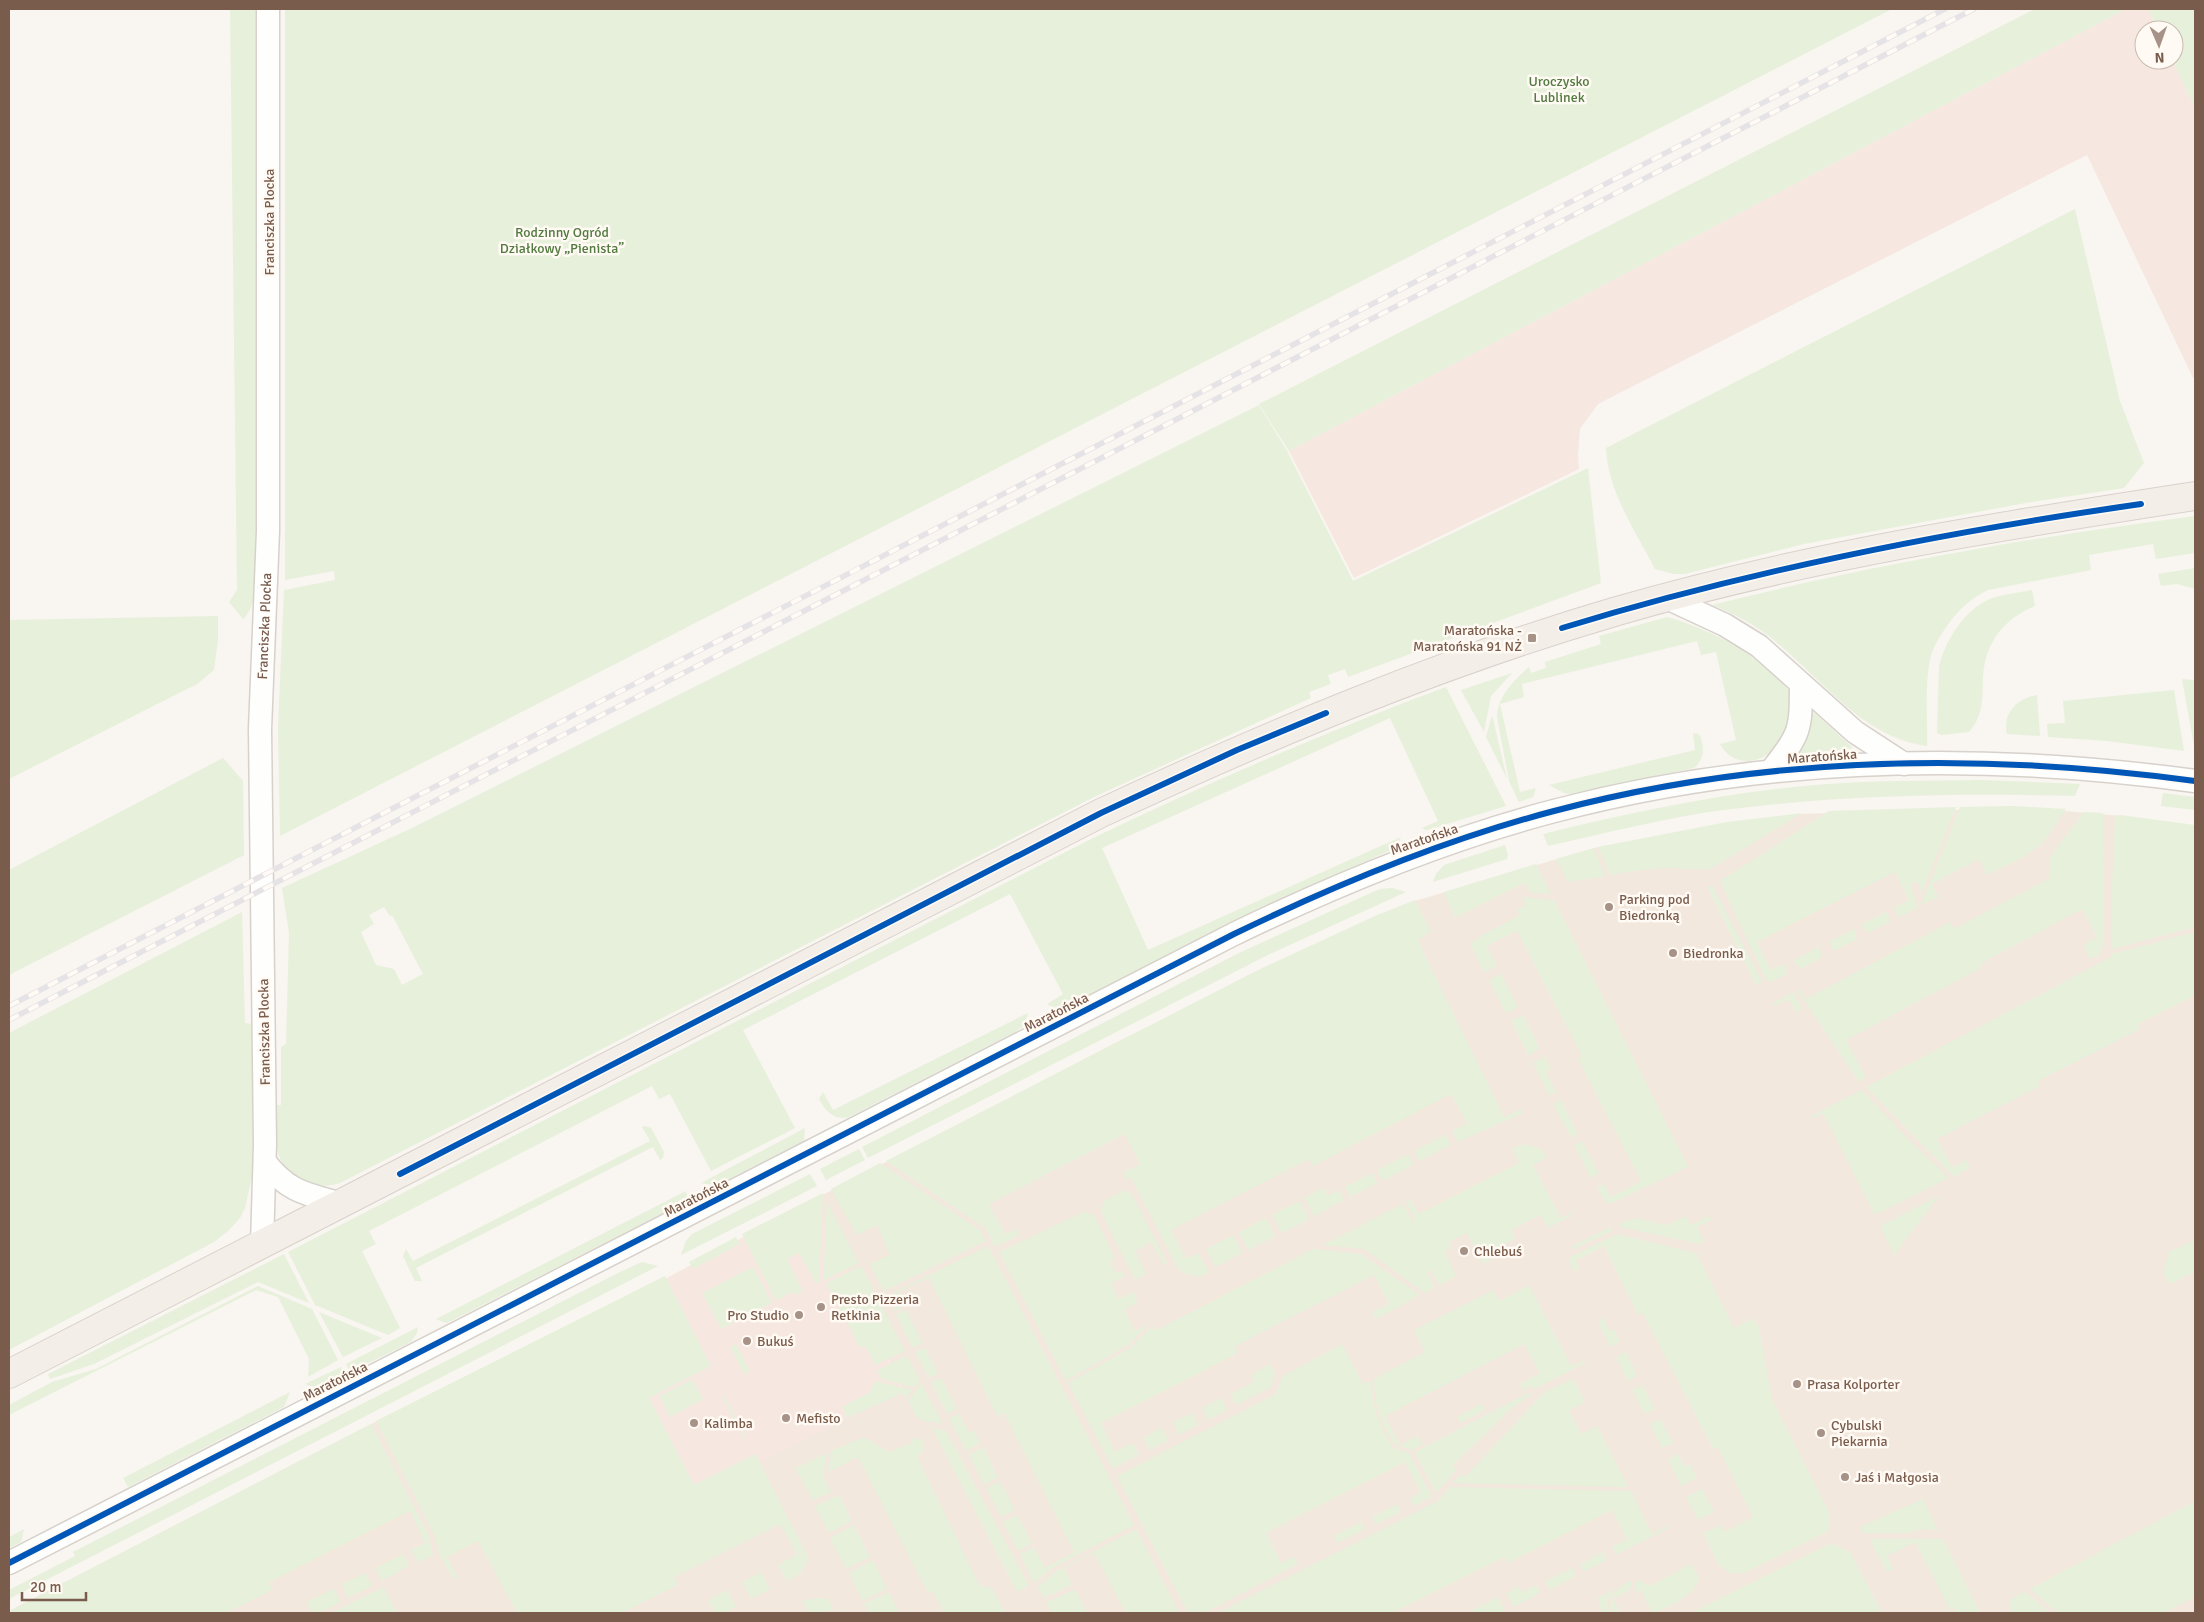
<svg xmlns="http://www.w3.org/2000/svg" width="2204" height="1622" font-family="Signika,sans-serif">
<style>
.residential{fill:#f2e8de}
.commercial{fill:#f6e8e1}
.green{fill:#e7f0db;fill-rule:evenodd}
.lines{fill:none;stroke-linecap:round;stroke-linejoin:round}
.minor-casing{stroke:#d7d1cb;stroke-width:25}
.major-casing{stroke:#dad1cc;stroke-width:30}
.minor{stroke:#fefefd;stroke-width:22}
.major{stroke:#f3eee8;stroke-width:28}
.rail-casing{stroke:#e6e3e7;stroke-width:5.5}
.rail{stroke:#fffaf3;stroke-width:4;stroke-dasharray:11;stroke-linecap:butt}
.cycleway-casing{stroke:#fffaf3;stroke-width:9}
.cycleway{stroke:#0057b8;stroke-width:6}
.poi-dot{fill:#a69286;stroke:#fffaf3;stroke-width:2}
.labels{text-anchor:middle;stroke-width:5;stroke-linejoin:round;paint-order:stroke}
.park-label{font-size:14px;fill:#537a41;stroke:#fffaf3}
.street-label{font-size:14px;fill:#7a5c4d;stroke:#fffaf3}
.poi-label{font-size:14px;fill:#7a5c4d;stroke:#fffaf3;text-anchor:start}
</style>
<rect width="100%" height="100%" fill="#f9f5f0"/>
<path class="residential" d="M2028,808l94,8 73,10v787h-2186v-2l366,-189 226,-109 302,77 -92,-189 314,-163 290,-137 183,-54 200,-33z"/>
<g class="commercial">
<path d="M2126,9h22l10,21h-14v30h28l23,48v270h-2l-106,-223 -489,249 -18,25 -2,26 1,14 -225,109 -65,-127z"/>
<path d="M811,1201l92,190 -204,102 -98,-180z"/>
</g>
<g class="green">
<path d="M230,9h28l2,332 -4,249c-3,10 -5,23 -13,29l-14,-17 8,-12z"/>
<path d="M285,9h1607l-1612,827 -2,-109 6,-137 51,-10 -1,-9 -49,9z"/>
<path d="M2035,9h91l-837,442 -30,-47z"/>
<path d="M2148,9h47v99l-23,-48h2v-30h-16z"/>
<path d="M2075,209l45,192 24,62 -20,25 -98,15 -222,41 -119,30h-11l-19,-5c-20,-39 -47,-77 -49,-121z"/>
<path d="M1259,405l28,46 66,130 235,-113 13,115 -253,94 -3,-8 -17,6 3,9 -22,8 2,6 -217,99 -754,386c-24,9 -56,-5 -62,-31 -4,-15 -2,-32 -2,-47h5v-58l5,-3 3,-111 -7,-45 130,-60zM384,907l6,9 2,-1 31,59 -21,11 -8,-16 -18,-4 -15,-33 13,-8 -5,-9z"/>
<path d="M2195,516v37l-39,6 -3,-15 -64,11 2,15 -103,20c-15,7 -25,16 -36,29 -8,11 -17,23 -21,37 -7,26 -3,63 -4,90 -65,-9 -104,-66 -152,-105 -19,-16 -40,-27 -63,-36 159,-40 320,-68 483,-89z"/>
<path d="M2195,568v21l-18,-5 -16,2 -3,-12z"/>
<path d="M2032,590l3,16c-32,13 -50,37 -52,71 -1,21 1,38 -14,55l-28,3 -4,-2 2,-67c6,-25 26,-57 51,-67 13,-5 29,-6 42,-9z"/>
<path d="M218,616v24l-4,30 -17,14 -188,95v-159z"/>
<path d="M1667,617c44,13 90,36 121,73 4,7 7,18 5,26 -1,5 -5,10 -7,14 -4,7 -7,16 -13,20 -17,16 -42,15 -53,-6l16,-4 -20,-88 -15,3 -4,-14 -175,43 2,13 -24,7 20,88 16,-4 -3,9 -14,5 -10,-21 -12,-64c1,-21 16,-36 32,-50l2,6 15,-5 -1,-6 56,-18 -2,-8z"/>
<path d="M1512,673l-21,23 -7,36 -23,-42z"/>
<path d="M2182,679l13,1v72z"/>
<path d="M1446,687l60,119 -75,23 -5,1 -4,-2 16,-7 -48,-103 -288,130 46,102 253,-113 -5,11 -113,49 -220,111 -10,-1 -6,-3 16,-10 -53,-100 -267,136 52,98 -84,43 -41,-77 -11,5 -7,-13 -283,145 7,13 -14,7 38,77 -12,7 -73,-30 -27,-53 803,-413c117,-56 234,-107 355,-152z"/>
<path d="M2174,690l10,61 -77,-10 -59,-4 -1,-13 18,-1 -2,-22z"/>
<path d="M2037,695l3,41 -33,-2c-5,-21 11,-36 30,-39z"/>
<path d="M1810,709l43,39 -58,7c12,-15 18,-27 15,-46z"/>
<path d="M1492,715l15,64 -21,-42z"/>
<path d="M1693,733l6,1c6,13 6,24 -5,34l-123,26 -7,-1 -15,-8 146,-35z"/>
<path d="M223,758l20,23 1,74 -235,120v-105z"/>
<path d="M1982,780l98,4 -5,12c-118,-3 -235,-1 -352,14 -59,8 -117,23 -175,36l-5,-12c90,-22 180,-41 272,-49 56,-5 112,-4 167,-5z"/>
<path d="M2163,793l32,4v13l-34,-4z"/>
<path d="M2013,806l53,3 -23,34 -20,14 -36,18 -8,-16 -47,25 6,13 -17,8 39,-98z"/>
<path d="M1956,807l-34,86 -5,-12 -7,4 8,22 -17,10 -4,-2 -3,-7 15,-8 -14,-28 -138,70 14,28 13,-6 3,10 -16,8 -5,-2 -46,-99 109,-70z"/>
<path d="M2084,812l19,1 1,129 -5,13 -10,4 -5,-15 13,-7 -15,-28 -102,55 1,4 -135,72 20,37 -7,5 -62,-92 3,-1 6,10 144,-77 4,7 96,-51v-21z"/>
<path d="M1802,813l-93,57 -41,-2 -27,2 -31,5 -12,-28 129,-25z"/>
<path d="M2120,815l75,10v102l-83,22v-62l3,-70z"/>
<path d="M1505,845l3,10 -1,4 -74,23 3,-8 8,-9z"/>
<path d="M1594,848l11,28 -37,6 -12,-23z"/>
<path d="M1536,864l15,30 -20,-1 -7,-10 -69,35 -11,-26z"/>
<path d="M1712,885l50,97 -6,3 -49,-98z"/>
<path d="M1393,888l13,4 -136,62 -402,204 -6,-11 377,-194 125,-57 16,-7z"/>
<path d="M1522,897l32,3 134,267 -76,36 -7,-1 -8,-14 7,-4 7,13 30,-16 -63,-122 4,-3 -65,-125 -30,15 10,20 -13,6 -14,-28 9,-7 41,-22 -3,-5 9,-5z"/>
<path d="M1415,900l16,31 -13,10 86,176 17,-8 2,4 -65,29 -6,-11 15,-8 -16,-29 -138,72 -4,-7 -138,71 15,29 12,-6 11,19 -10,5 -13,-3 -8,-5 -47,-92 -5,3 -3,-7 17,-9 -15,-30 -136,70 16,30 11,-5 3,6 -24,12 -10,-19 -99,-67 370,-190 119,-55z"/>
<path d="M1887,911l3,11 -22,11 -7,-8z"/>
<path d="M242,912l3,111 7,1 1,148 -8,36 -5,10 -12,13 -14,11 -205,108v-317z"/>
<path d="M1854,929l3,10 -22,12 -7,-9z"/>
<path d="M2195,932v63l-57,29 2,5 -102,52 2,5 -103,53 15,28 15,-7 3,8 -16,9 -88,-90 245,-130 1,-3z"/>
<path d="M1819,947l3,10 -22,12 -7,-9z"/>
<path d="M1501,974l17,33 -12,6 -17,-33z"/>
<path d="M1793,992l9,17 -6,3 -7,-13 -15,7 -1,-3z"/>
<path d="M1028,1013l-4,13 -9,6 -166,85c-16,4 -23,-6 -30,-18l4,-7 10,18z"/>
<path d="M1523,1015l17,34 -12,6 -17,-34z"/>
<path d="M1545,1057l6,12 -5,3 10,20 -7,3 -16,-32z"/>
<path d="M1862,1090l48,51 39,37 -74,37 -52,-102 -12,6v-3z"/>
<path d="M1561,1100l17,34 -7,3 -18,-33z"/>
<path d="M644,1126l7,2 13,24 -1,6 -3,2 -7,-13 -237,121 6,13h-7l-12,-25 3,-7 7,12 237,-120 -8,-14z"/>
<path d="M805,1128l-1,13 -81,41 -11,3 -11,-2z"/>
<path d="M1445,1135l6,10 -31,16 -6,-10z"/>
<path d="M1582,1141l17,32 -8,5 -17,-33z"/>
<path d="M1524,1144l17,5 6,8 -14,8 28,53 14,-7 -4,5 -23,12 -7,-13 -30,15 4,9 -27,13 3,8 -8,4 -16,-31 -19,9 3,6 -6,3 11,25 -17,9 -8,-15 -4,2 8,15 -10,6 -61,-44 -42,-4 81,-41 10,18 3,-2 -11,-18 6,-2 8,14 100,-51 -7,-15z"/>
<path d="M859,1149l6,11 -39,20 -6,-11z"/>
<path d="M1408,1154l6,10 -31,17 -6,-11z"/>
<path d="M880,1163l100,67 6,11 -102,50 -14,-27 20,-9 -13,-30 -20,10 -26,-46z"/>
<path d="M1372,1173l5,10 -26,14 -6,-10z"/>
<path d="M810,1174l7,12 -136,69 5,-14 6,-7z"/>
<path d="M1324,1188l4,8 11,-6 5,10 -30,16 -10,-18z"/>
<path d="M1124,1190l8,4 35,69 -3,2 -13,-23 -16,9 11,23 -11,6 -34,-69 3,-10z"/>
<path d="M686,1191l1,5 -2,4 -27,16 -207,105 -5,2 -10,-4z"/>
<path d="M823,1193l-4,89 -3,2 -17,-31 -12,6 16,32 -9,4 -2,-3 -16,9 -34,-67z"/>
<path d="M1939,1196l-45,59 -14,-29z"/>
<path d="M1300,1201l9,18 -27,14 -10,-18z"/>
<path d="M827,1202l32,61 -36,18z"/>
<path d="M1084,1212l10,3 21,43 -5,3 5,12 7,-2 3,5 -14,7 7,16 15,-7 5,10 -14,8 11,21 14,-7 -21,21 -62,36 -67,-129z"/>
<path d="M1686,1216l5,9 18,-9 2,4 -14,7 7,15 -4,2 -79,-17 -3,-3 18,-6 31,7z"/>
<path d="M1266,1218l9,18 -27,14 -9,-18z"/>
<path d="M1610,1227l2,4 -41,19 1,-4z"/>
<path d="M1617,1234l79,19 38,75 20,-10 5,10 13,72 57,112 1,10 -3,10 -83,41h-15l-11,-9 -15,-31 18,-8 3,7 29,-15 -35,-70 -5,2 -70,-136 -5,2 -34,-69 -29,15 4,8 -5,2 -4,-7v-7z"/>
<path d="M1233,1235l9,18 -27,14 -9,-18z"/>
<path d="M736,1237l4,7 -47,25 -4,-7z"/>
<path d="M2195,1240v32l-25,12 -7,-11 6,-21z"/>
<path d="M988,1246l146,279 -82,43 -18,15 -14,-29 14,-7 11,21 29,-16 -70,-139 -7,3 -68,-138 -31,14 7,14 -10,5 -8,-15z"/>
<path d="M1313,1249l48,5 59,41 -44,24 -4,-7 17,-8 -15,-29 -139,71 3,7 -137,70 14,29 18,-9 6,12 -26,14 -45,-86 62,-35 22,-22 3,5z"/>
<path d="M284,1254l25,49 -51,-21 -164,82 -44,15 -2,-5z"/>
<path d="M642,1262l16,4 -649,333v-9l66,-34 -2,-4 547,-280z"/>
<path d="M861,1266l44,85 -30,14 -10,-19 -5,2 -34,-65z"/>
<path d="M753,1267l19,36 -51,26 -19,-36z"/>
<path d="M665,1276l46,90 -62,32 45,87 61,-31 53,103c-3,14 -9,18 -21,24l-9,-16 19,-11 -17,-30 -106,53 4,8 -56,28h-105l-39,-72 -31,16 11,21 -4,2 -15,-27 -5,-19 -58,-113z"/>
<path d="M1529,1285l42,81 13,-6 1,3 -50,26 -5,-3 -7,4 -3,-6 20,-11 -16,-29 -139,72 15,29 18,-9 5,8 -12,6 -17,-6c-13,-23 -20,-37 -20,-65l51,-27 -11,-22 79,-40 6,11z"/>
<path d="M258,1286l54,23 26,51 -30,17 1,-18 -31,-62 -22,-7 -247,125v-10l43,-23 44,-13z"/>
<path d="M906,1310l17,33 -10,5 -17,-34z"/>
<path d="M319,1312l63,26 -39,19z"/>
<path d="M1603,1318l7,13 4,-2 6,13 -10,5 -12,-26z"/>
<path d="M418,1327l-1,6 -6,9 -61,30 -4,-8z"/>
<path d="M736,1344l14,27 -6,3 -14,-27z"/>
<path d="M1342,1344l21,40 8,-3c1,27 8,43 22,67l16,5 23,44 -19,9 -3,-8 11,-6 -16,-30 -139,71 15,30 13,-6 4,7 -94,49h-16l-71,-137 159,-82 7,-18z"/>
<path d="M925,1348l13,25 -9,5 -14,-26z"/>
<path d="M1626,1352l11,24 -9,5 -12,-24z"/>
<path d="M907,1356l13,24 -6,7 -33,-8 -4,-9z"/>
<path d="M1270,1364l5,10 -4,13 -35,18 -6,-11 24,-12 -3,-7z"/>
<path d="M341,1367l5,8c-14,7 -25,16 -41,9z"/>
<path d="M941,1378l16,31 -10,5 -16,-32z"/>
<path d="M692,1379l11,20 -33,18 -11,-21z"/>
<path d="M1573,1379l12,23 -16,9 12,23 16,-8 31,61 -176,-4 9,-9 4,3 80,-85z"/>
<path d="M875,1381l37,9 -6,9 -4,-6 -55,25 -5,-11 28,-15z"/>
<path d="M921,1383l22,41 -24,-4 -11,-18z"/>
<path d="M1643,1385l12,24 -10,5 -13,-24z"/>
<path d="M290,1392l-6,15 -156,80 -5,-9z"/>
<path d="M1528,1393l3,1 -22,17 -56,54 3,5 -20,23 -21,-41z"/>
<path d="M724,1395l22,43 -2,1 -22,-43z"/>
<path d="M1221,1398l6,12 -19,10 -6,-12z"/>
<path d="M1481,1404l4,6 -25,13 -3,-6z"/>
<path d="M1192,1413l6,12 -19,10 -6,-13z"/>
<path d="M959,1414l10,19 5,-3 6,13 -14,8 -17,-33z"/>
<path d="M1660,1419l13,24 -11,5 -12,-24z"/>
<path d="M371,1424l57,110 5,20 -1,2 -14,6 -7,-12 14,-7 -15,-32 -141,71 3,8 -46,23h-214l-1,-3z"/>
<path d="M932,1428l14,3 83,155 -12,6z"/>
<path d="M1162,1428l6,12 -18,10 -7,-12z"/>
<path d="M864,1437l25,15 22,-9 2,-5 8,1 3,5v6l-7,7 63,129 12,2 13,25h-61l-11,-22 -5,2 -70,-136 -30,15 3,-21z"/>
<path d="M983,1447l15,30 -14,8 -15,-30z"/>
<path d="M827,1453l-4,24 8,15 -18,8 -18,-32z"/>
<path d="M1678,1454l7,13 5,-3 7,14 -16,8 -13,-27z"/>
<path d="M1000,1481l15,29 -14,7 -15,-29z"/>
<path d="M1450,1487l181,4 21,43 16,-8 1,2 -53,27 -4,-8 15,-8 -15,-29 -104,53 -4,-6 -112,56h-174l220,-112z"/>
<path d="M1702,1489l12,23 -16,8 -12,-23z"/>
<path d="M839,1495l13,26 -23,12 -14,-27z"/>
<path d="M1923,1499l15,31 -19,-1 -10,4h-46l-3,-6z"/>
<path d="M2195,1501v96l-32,16h-105l-28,-24z"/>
<path d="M1397,1504l4,8 -25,12 -4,-7z"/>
<path d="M1017,1515l15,28 -14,8 -15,-29z"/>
<path d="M1361,1522l4,7 -28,14 -3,-7z"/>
<path d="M854,1525l16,32 -24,12 -16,-31z"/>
<path d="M24,1529l-3,13 -12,6v-11z"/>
<path d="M1136,1529l43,84h-53l-32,-60 -30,15 8,17 -28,13 -7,-11 18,-15z"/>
<path d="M1872,1539h71l37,74h-23l-3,-5 -4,2 -35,-68 -28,14 6,13 -6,3 -17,-31z"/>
<path d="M1832,1543l19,10 31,60h-192z"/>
<path d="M1603,1552l4,8 -23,12 -4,-8z"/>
<path d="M403,1554l6,12 -27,15 -7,-13z"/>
<path d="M873,1560l14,29 -24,12 -14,-28z"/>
<path d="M1691,1564l8,14c-4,18 -30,30 -47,35l-11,-23 -5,3 -1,-5 2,-9 13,7z"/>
<path d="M1572,1568l4,8 -26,14 -5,-9z"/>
<path d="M761,1572l9,17 -19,10 -9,-17z"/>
<path d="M366,1573l6,13 -24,12 -6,-14z"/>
<path d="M1632,1580l-2,10 -17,9 7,14h-10c1,-20 5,-24 22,-33z"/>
<path d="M1536,1585l4,8 -26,14 -8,-14 13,-7 4,6z"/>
<path d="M384,1587l13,26h-66z"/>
<path d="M334,1589l7,13 -22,11h-7l-6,-11z"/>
<path d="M1075,1589l12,24h-35l-6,-10z"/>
<path d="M1615,1589l-7,11v13h-11l4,-2 -3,-13z"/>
<path d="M727,1590l9,17 -12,6h-9l-7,-13z"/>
<path d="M2025,1591l25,22h-38l-3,-6 2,-8z"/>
<path d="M889,1592l10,21 6,-2 1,2h-37l-5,-9z"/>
<path d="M1498,1597l7,14 -4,2h-27l-2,-3z"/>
<path d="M818,1598l10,1 5,10 -9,4h-15l-7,-12z"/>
</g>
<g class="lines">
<g class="minor-casing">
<g id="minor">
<path d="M1667,598l58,27 34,21 96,86 49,32"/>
<path d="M1771,771c29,-38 30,-39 30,-87"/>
<path d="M265,1162c24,31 42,32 77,42"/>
<path id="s1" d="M262,1245l3,-101 -5,-415 8,-198v-522"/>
<path d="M9,1563l1225,-629c103,-50 209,-94 320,-123 208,-55 428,-59 641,-30"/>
</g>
</g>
<g class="major-casing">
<path id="major" d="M9,1374l1092,-561c167,-78 336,-149 513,-201 191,-56 386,-86 581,-116"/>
</g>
<use href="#minor" class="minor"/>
<use href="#major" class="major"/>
<g class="rail-casing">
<g id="rail">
<path d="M9,1006l1936,-997"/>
<path d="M9,1020l1965,-1011"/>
</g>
</g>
<use href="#rail" class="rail"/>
<g class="cycleway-casing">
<g id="cycleway">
<path d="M1562,628c189,-58 383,-96 579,-124"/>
<path d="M400,1174l701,-361 136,-63 89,-37"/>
<path d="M9,1563l1225,-629c103,-50 209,-94 320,-123 208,-55 428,-59 641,-30"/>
</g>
</g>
<use href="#cycleway" class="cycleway"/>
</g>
<g class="poi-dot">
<rect x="1527" y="633" width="10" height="10" rx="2.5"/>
<circle cx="1609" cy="907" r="5"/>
<circle cx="1673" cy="953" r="5"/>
<circle cx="1464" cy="1251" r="5"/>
<circle cx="821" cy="1307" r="5"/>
<circle cx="799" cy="1315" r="5"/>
<circle cx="747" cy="1341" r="5"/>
<circle cx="1797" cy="1384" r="5"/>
<circle cx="786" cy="1418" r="5"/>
<circle cx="694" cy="1423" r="5"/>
<circle cx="1821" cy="1433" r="5"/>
<circle cx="1845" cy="1477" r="5"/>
</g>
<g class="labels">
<g class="park-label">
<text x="1559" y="86">Uroczysko<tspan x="1559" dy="16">Lublinek</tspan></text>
<text x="562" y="237">Rodzinny Ogród<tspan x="562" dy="16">Działkowy „Pienista”</tspan></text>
</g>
<g class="street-label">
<text transform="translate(269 222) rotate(-90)" y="5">Franciszka Plocka</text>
<text dy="5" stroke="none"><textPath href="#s1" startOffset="619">Franciszka Plocka</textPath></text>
<text transform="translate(1822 756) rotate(-4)" y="5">Maratońska</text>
<text transform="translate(1424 839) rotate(-19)" y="5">Maratońska</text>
<text transform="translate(1056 1012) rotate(-27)" y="5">Maratońska</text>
<text transform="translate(264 1032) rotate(-91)" y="5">Franciszka Plocka</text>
<text transform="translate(696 1197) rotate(-27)" y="5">Maratońska</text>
<text transform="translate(335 1381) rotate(-27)" y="5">Maratońska</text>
</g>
<g class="poi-label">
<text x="1522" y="635" text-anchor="end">Maratońska -<tspan x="1522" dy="16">Maratońska 91 NŻ</tspan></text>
<text x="1619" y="904">Parking pod<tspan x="1619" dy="16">Biedronką</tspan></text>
<text x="1683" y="958">Biedronka</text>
<text x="1474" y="1256">Chlebuś</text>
<text x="831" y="1304">Presto Pizzeria<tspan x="831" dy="16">Retkinia</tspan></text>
<text x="789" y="1320" text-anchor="end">Pro Studio</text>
<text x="757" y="1346">Bukuś</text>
<text x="1807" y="1389">Prasa Kolporter</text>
<text x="796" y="1423">Mefisto</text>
<text x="704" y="1428">Kalimba</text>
<text x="1831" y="1430">Cybulski<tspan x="1831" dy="16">Piekarnia</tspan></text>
<text x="1855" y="1482">Jaś i Małgosia</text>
</g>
</g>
<rect width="2204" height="1622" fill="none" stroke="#7a5c4d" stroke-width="20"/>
<g transform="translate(2159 45) rotate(178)"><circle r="24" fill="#fffaf3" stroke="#cabbb1"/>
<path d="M0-4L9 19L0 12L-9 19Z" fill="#a69286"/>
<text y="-8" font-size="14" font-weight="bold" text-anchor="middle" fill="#7a5c4d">N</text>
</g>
<path d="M22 1592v8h64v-8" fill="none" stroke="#7a5c4d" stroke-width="2.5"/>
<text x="30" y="1592" font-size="15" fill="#7a5c4d" stroke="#fffaf3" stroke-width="4" paint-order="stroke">20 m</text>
</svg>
